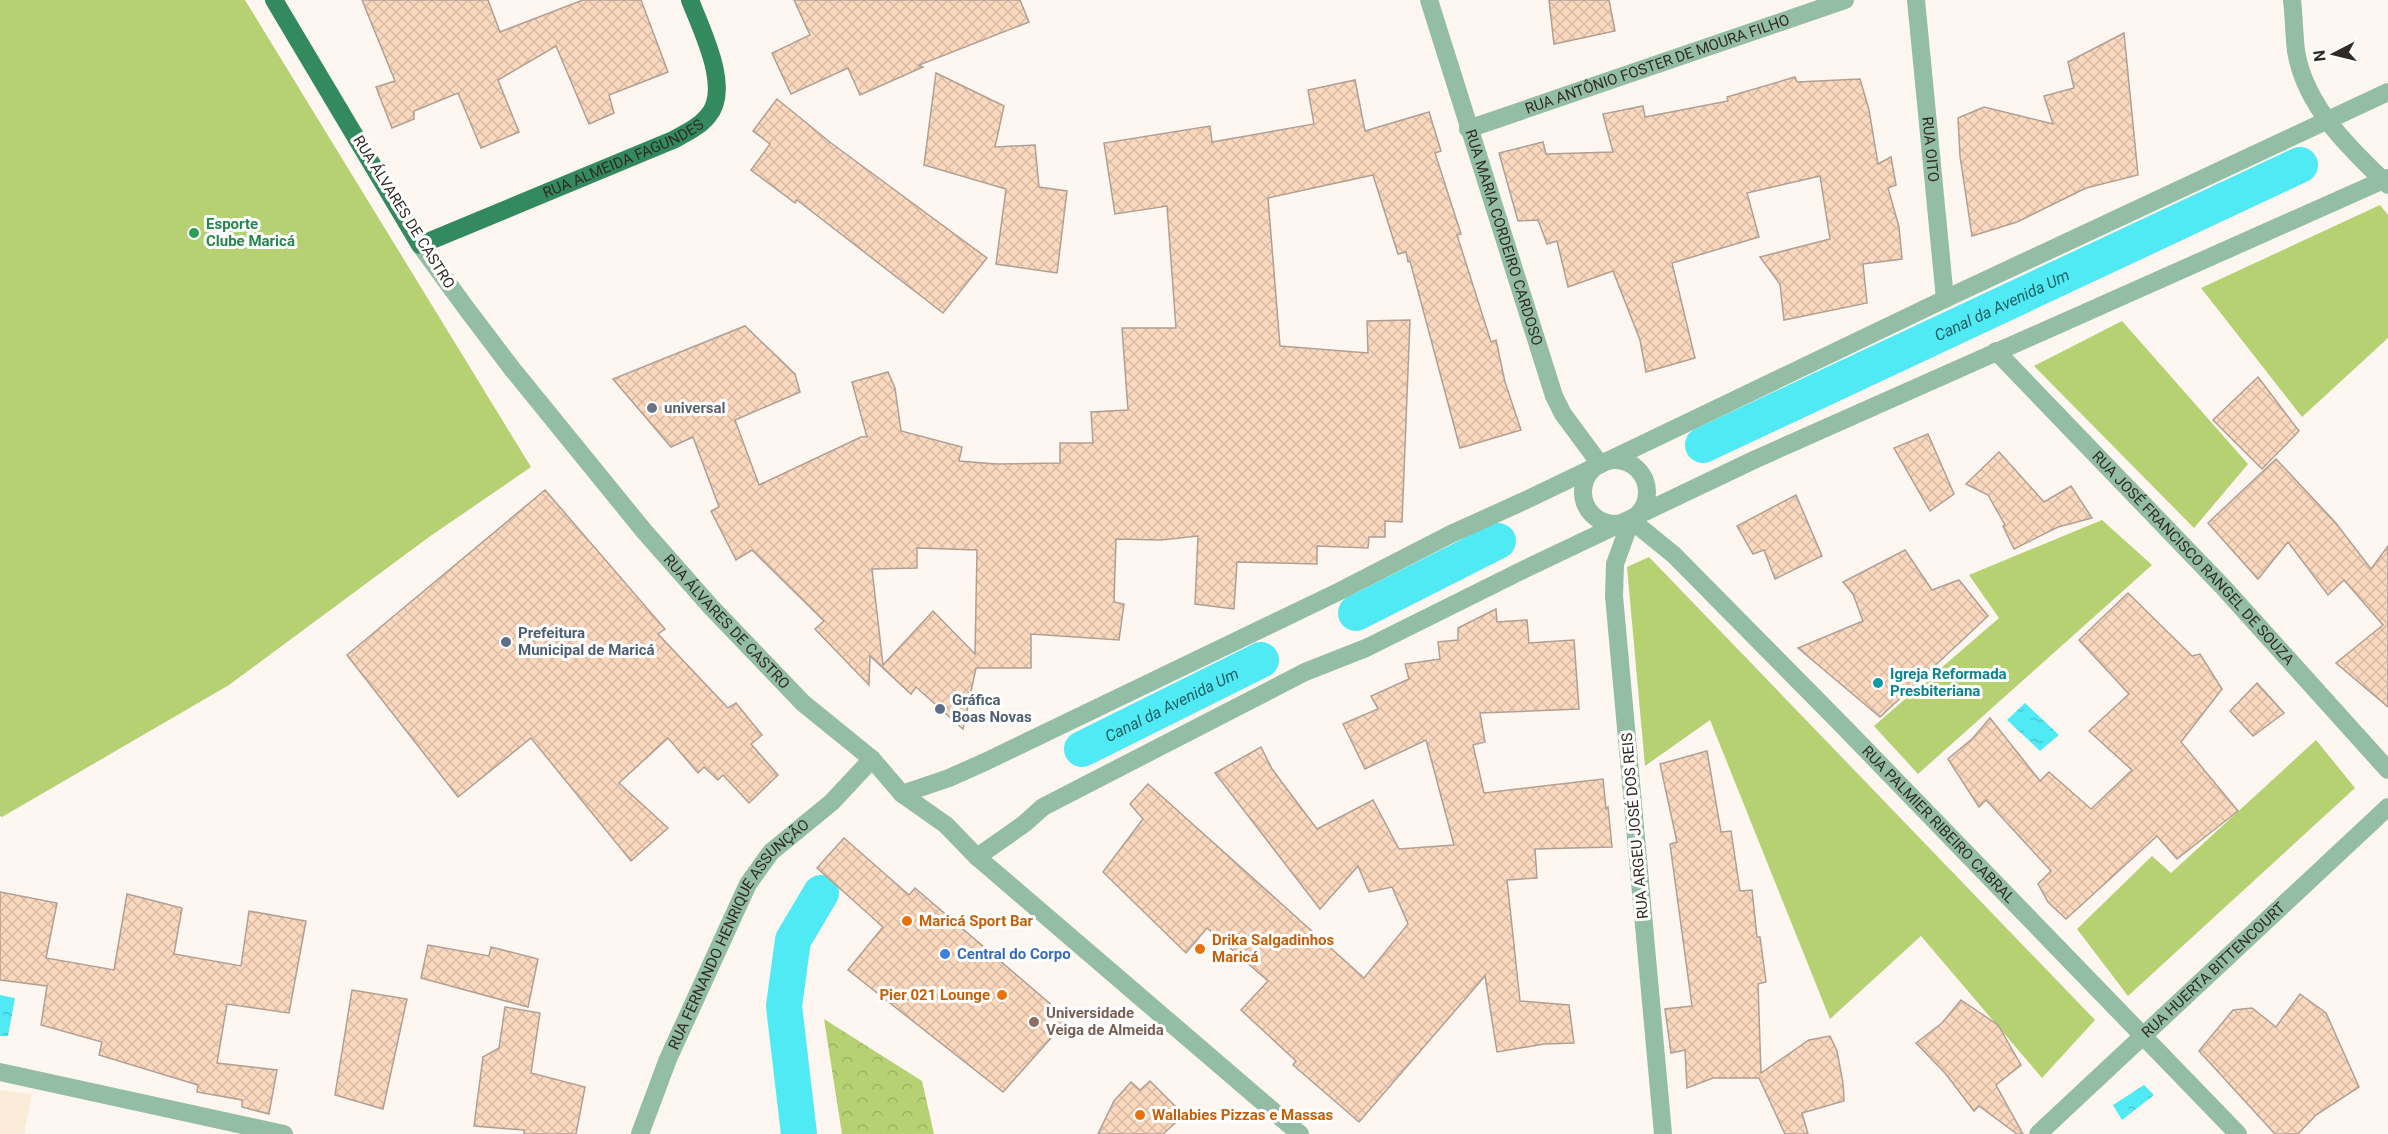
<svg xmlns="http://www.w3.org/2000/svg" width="2388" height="1134" font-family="Roboto,sans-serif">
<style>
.education{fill:#faebd8}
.grass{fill:#b5d172}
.forest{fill:url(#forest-crowns)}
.water{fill:url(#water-ripples)}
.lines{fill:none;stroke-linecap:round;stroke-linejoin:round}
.canal{stroke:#4feaf3;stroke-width:36}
.building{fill:url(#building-cross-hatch);stroke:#b0a094;stroke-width:1.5;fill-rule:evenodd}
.minor{stroke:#93bda4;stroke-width:18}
.major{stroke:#328a5e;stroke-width:18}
.leisure-dot{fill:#2e9e5b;stroke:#fff;stroke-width:2}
.worship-dot{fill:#6b7280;stroke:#fff;stroke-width:2}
.service-dot{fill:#5c6f8a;stroke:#fff;stroke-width:2}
.culture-dot{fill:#0f9aa8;stroke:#fff;stroke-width:2}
.food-dot{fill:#e8710a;stroke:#fff;stroke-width:2}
.shop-dot{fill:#3f7fe0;stroke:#fff;stroke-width:2}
.education-dot{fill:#8d6e63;stroke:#fff;stroke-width:2}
.labels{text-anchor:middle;stroke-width:6;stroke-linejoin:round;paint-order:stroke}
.street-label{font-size:15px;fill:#312b26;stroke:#fff}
.leisure-label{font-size:15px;font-weight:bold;fill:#27864d;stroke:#fff;text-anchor:start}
.worship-label{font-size:15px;font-weight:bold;fill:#5b616d;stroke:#fff;text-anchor:start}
.service-label{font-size:15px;font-weight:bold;fill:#4e5e75;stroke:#fff;text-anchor:start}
.culture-label{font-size:15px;font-weight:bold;fill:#0d838f;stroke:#fff;text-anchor:start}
.food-label{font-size:15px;font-weight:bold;fill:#c56008;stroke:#fff;text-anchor:start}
.shop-label{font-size:15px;font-weight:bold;fill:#366cbe;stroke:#fff;text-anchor:start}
.education-label{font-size:15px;font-weight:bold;fill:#785e54;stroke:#fff;text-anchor:start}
.water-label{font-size:16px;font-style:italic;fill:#1f5e62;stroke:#fff}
</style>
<defs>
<pattern id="forest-crowns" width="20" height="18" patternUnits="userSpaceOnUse" patternTransform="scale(1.5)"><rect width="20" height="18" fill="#b5d172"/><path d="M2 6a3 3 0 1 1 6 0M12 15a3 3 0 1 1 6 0" fill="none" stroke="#9cb463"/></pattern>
<pattern id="water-ripples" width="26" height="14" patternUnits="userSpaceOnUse" patternTransform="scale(1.5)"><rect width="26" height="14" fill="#4feaf3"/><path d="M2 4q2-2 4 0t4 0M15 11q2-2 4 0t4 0" fill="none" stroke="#45c9d0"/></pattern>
<pattern id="building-cross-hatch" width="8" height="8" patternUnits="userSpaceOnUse" patternTransform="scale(1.5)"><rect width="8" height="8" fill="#fbd9bf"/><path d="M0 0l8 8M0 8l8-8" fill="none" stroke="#d8baa4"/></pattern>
</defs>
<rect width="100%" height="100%" fill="#fdf6f1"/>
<path class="education" d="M0,1090l32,4 -8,40h-24z"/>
<g class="grass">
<path d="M0,0h245l286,467 -102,70 -200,148 -227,132 -2,-1z"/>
<path d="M2380,205l8,10v123l-86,79 -101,-129z"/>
<path d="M2122,321l126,143 -54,64 -160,-162z"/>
<path d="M2102,520l50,45 -234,209 -44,-48 125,-108 -30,-43z"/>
<path d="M1649,557l446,463 -53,58 -121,-142 -91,83 -120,-299 -65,46 -18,-199z"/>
<path d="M2316,740l39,48 -227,208 -51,-67 75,-73 19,17z"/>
</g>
<path class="forest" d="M824,1019l98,62 12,53h-92z"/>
<g class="water">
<path d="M2025,703l34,32 -19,16 -33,-31z"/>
<path d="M0,995l15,3 -7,38h-8z"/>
<path d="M2144,1085l10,10 -32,25 -9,-15z"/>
</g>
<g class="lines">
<g class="canal">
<path id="s1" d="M1703,445l597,-280"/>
<path d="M1356,613l142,-72"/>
<path id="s2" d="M1082,749l179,-89"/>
<path d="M799,1134l-15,-128 9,-66 28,-47"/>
</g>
</g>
<g class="building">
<path d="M362,0h126l12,32 83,-32h58l27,72 -59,23 5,18 -25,11 -33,-78 -58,34 21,52 -38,16 -23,-55 -44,18v8l-22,9 -16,-41 19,-6z"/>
<path d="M794,0h226l9,22 -110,43 4,2 -63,28 -12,-27 -57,26 -19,-41 38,-18z"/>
<path d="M1549,0h60l6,31 -61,13z"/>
<path d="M2124,33l14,142 -52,13 -69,34 -45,14 -12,-80 -2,-38 26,-11 69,17 -9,-28 30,-8 -6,-26z"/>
<path d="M936,73l68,33 -9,41 40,-2 4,42 28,4 -10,82 -61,-9 10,-75 -82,-24z"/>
<path d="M1795,77l2,5 63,-3 9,31 9,54 13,-7 5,28 -8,3 11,39 3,32 -39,5 4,39 -83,17 -4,-36 -20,-27 70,-18 -10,-63 -73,17 12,44 -87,26 23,95 -49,14 -6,-32 -27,-69 -45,16 -11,-46 -10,3 -9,-24 -20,1 -19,-68 44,-11 3,12 67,-2 -10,-38 40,-8 2,11 83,-16 -1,-4z"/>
<path d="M1355,80l10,51 64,-19 12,39 -6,2 26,81 -4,1 34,107 5,-2 9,42 16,48 -61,18 -50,-187 -2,1 -2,-10 -8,2 -25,-79 -105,23 12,148 88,7 -1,-32 43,-1 -8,202 -17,-1v16h-16l-1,11 -51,-2v18l-80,-2 -3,47 -39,-5 3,-68 -37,4 -45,-1 -2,63 10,2 -5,36 -88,-6v34h-55l-13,61 -47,-42 -5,7 -41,-38 -1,29 -54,-56 9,-8 -72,-71 -16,10 -25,-49 8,-4 -26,-70 -22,10 -58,-68 132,-53 50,48 5,18 -65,28 24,65 102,-48h6l-15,-55 36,-10 7,16 6,43 61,16 -3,14 37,3 64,-1v-20h33l-2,-31 37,-2 -6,-82h54l-9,-122 -52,8 -11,-71 106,-17 2,16 102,-18 -6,-34zM917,548l60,2 -2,104 -42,-43 -50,54 -11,-96 45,-1z"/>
<path d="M777,99l54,44 156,115 -44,55 -146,-113 -2,3 -44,-33 19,-26 -17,-13z"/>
<path d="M2258,377l41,54 -37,38 -49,-49z"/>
<path d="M1928,434l26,60 -24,17 -36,-63z"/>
<path d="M1999,452l45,50 27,-16 21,32 -34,9 -44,22 -11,-23 2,-1 -17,-30 -22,-11z"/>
<path d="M2276,459l59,63 36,47 17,-23v161l-52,-44 47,-38 -39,-45 -16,15 -40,-53 -30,37 -50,-56z"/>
<path d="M545,490l120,139 -7,5 70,74 8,-5 26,32 -11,9 27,31 -29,28 -26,-28 -5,5 -14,-13 -6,6 -30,-35 -49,45 49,45 -37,33 -100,-123 -73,59 -111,-142z"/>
<path d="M1796,495l26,61 -47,23 -11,-29 -11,4 -16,-28z"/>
<path d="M1905,550l27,40 27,-10 29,36 -108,101 -82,-69 65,-27 -10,-27 -10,-12z"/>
<path d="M2128,593l64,63 8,-2 22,35 -41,53 57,69 -61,48 -20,-23 -91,83 -18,-17 -10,-18 13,-13 -65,-71 -7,7 -31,-48 25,-21 17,-20 50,63 9,-9 42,37 41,-39 -43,-39 40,-37 -50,-54z"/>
<path d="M1496,609l1,13 30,-2 2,23 45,-3 5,69 -99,4 5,29 -12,3 11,48 119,-14 3,30 2,-2 4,40 -77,2 2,29 -30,2 13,121 49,4 5,38 -30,1 -47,8 -12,-76 -126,146 -66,-57 3,-4 -55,-51 27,-29 -61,-53 -21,25 -83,-81 40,-53 -13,-15 18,-20 216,194 44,-54 -16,-37 -23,5 -11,-26 -38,43 -105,-136 46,-26 11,22 45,60 56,-29 26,49 55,-4 -28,-105 -61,29 -22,-45 35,-15 -7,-13 38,-17 -4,-15 35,-5 -2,-17 20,-2v-12z"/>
<path d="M2257,683l27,30 -31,23 -23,-25z"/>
<path d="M1707,751l14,81 10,-1 9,60 12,-1 5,47h3l6,45 -8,2 3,89 48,-33 21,-4 7,15 6,32 1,18 -42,12 6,21h-23l-26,-56h-46l-26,10 -2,-38 -14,3 -6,-44 27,-3 -22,-162 7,-2 -17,-78z"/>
<path d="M844,838l65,57 6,-7 153,131 -65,73 -155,-122 35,-43 -66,-59z"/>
<path d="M0,892l57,11 -11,55 68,12 13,-76 55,14 -8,46 67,12 8,-55 57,10 -17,92 -62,-9 -10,59 60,7 -8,44 -27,-7v-7l-45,-8 1,-7 -99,-30 3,-13 -61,-17 6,-39 -47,-6z"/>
<path d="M428,945l61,11 2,-9 47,12 -10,48 -107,-29z"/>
<path d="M352,990l55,9 -24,110 -48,-14z"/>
<path d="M2300,994l26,19 33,74 -43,28 -18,19h-23l-76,-83 34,-41 19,-2 24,19z"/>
<path d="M1961,1000l37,25 23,40 -25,20 27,49h-6l-38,-28 -5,5 -29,-38 -29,-30 26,-20z"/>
<path d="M505,1007l35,6 -9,60 54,14 -9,47h-52v-4l-50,-4 9,-69 16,-9z"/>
<path d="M1150,1081l34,34 -21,19h-65l16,-33 17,-19 9,8z"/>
</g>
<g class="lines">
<g class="minor">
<path id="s3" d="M1429,0l125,396 9,18 37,50"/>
<path id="s4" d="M1916,0l29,299"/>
<path d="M2292,0c2,17 2,34 4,51 9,55 53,97 92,134"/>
<path id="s5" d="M1468,129l377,-129"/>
<path id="s6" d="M420,245l46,63 47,62 131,161 67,76 92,96 69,56 30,35 44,31 31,32 323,277"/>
<path id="s7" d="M1996,351l228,237 164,182"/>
<circle cx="1615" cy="492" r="32"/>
<path d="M902,794l47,-16 38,-17 353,-170 111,-57 75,-34 419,-201 443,-207"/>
<path d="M977,857l47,-33 19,-17 262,-135 61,-24 159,-79 231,-110 632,-281"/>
<path d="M0,1072l284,62"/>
<path id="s8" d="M640,1134l28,-75 80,-175 23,-32 61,-50 40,-43"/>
<path id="s9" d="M1663,1134l-49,-538 1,-32 16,-44 43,35 168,170 396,409"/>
<path id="s10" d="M2038,1134l350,-327"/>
</g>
<path class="major" id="s11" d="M274,0l146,245 253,-105c13,-7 26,-13 35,-24 24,-27 -7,-87 -18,-116"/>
</g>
<circle class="leisure-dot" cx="194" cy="233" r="6"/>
<circle class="worship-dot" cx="652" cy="408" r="6"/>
<g class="service-dot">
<circle cx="506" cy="642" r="6"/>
<circle cx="940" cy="709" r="6"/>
</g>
<circle class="culture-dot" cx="1878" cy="683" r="6"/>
<g class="food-dot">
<circle cx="907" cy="921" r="6"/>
<circle cx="1200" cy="949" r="6"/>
<circle cx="1002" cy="995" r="6"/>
<circle cx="1140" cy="1115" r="6"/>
</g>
<circle class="shop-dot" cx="945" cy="954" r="6"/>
<circle class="education-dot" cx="1034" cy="1022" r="6"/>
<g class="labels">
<g class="street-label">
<text dy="5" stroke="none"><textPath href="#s5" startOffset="200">RUA ANTÔNIO FOSTER DE MOURA FILHO</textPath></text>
<text dy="5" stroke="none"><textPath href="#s4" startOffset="150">RUA OITO</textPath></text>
<text dy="5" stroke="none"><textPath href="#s11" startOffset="506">RUA ALMEIDA FAGUNDES</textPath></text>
<text transform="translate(404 212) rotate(58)" y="5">RUA ÁLVARES DE CASTRO</text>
<text dy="5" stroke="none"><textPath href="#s3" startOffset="249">RUA MARIA CORDEIRO CARDOSO</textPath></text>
<text dy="5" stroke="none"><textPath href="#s7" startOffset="286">RUA JOSÉ FRANCISCO RANGEL DE SOUZA</textPath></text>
<text dy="5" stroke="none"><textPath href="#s6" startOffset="486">RUA ÁLVARES DE CASTRO</textPath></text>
<text dy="5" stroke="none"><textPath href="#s9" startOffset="1052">RUA PALMIER RIBEIRO CABRAL</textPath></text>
<text transform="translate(1635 826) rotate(-95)" y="5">RUA ARGEU JOSÉ DOS REIS</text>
<text dy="5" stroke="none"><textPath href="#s8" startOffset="225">RUA FERNANDO HENRIQUE ASSUNÇÃO</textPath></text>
<text dy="5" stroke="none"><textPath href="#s10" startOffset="240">RUA HUERTA BITTENCOURT</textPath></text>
</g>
<g class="leisure-label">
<text x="206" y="229">Esporte<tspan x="206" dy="17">Clube Maricá</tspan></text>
</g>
<g class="worship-label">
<text x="664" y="413">universal</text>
</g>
<g class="service-label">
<text x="518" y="638">Prefeitura<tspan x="518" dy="17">Municipal de Maricá</tspan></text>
<text x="952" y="705">Gráfica<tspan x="952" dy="17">Boas Novas</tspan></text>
</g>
<g class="culture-label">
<text x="1890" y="679">Igreja Reformada<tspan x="1890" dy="17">Presbiteriana</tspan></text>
</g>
<g class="food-label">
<text x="919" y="926">Maricá Sport Bar</text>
<text x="1212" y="945">Drika Salgadinhos<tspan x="1212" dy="17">Maricá</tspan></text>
<text x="990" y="1000" text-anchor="end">Pier 021 Lounge</text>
<text x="1152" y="1120">Wallabies Pizzas e Massas</text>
</g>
<g class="shop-label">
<text x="957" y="959">Central do Corpo</text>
</g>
<g class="education-label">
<text x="1046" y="1018">Universidade<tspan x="1046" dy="17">Veiga de Almeida</tspan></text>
</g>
<g class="water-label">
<text dy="6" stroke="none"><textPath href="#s1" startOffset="330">Canal da Avenida Um</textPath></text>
<text dy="6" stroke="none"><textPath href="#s2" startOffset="100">Canal da Avenida Um</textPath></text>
</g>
</g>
<g transform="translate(2334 54) rotate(263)" stroke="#ffffff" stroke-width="4.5" paint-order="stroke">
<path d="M0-4.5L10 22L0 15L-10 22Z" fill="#312b26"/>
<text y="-9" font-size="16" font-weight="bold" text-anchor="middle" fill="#312b26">N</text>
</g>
</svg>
